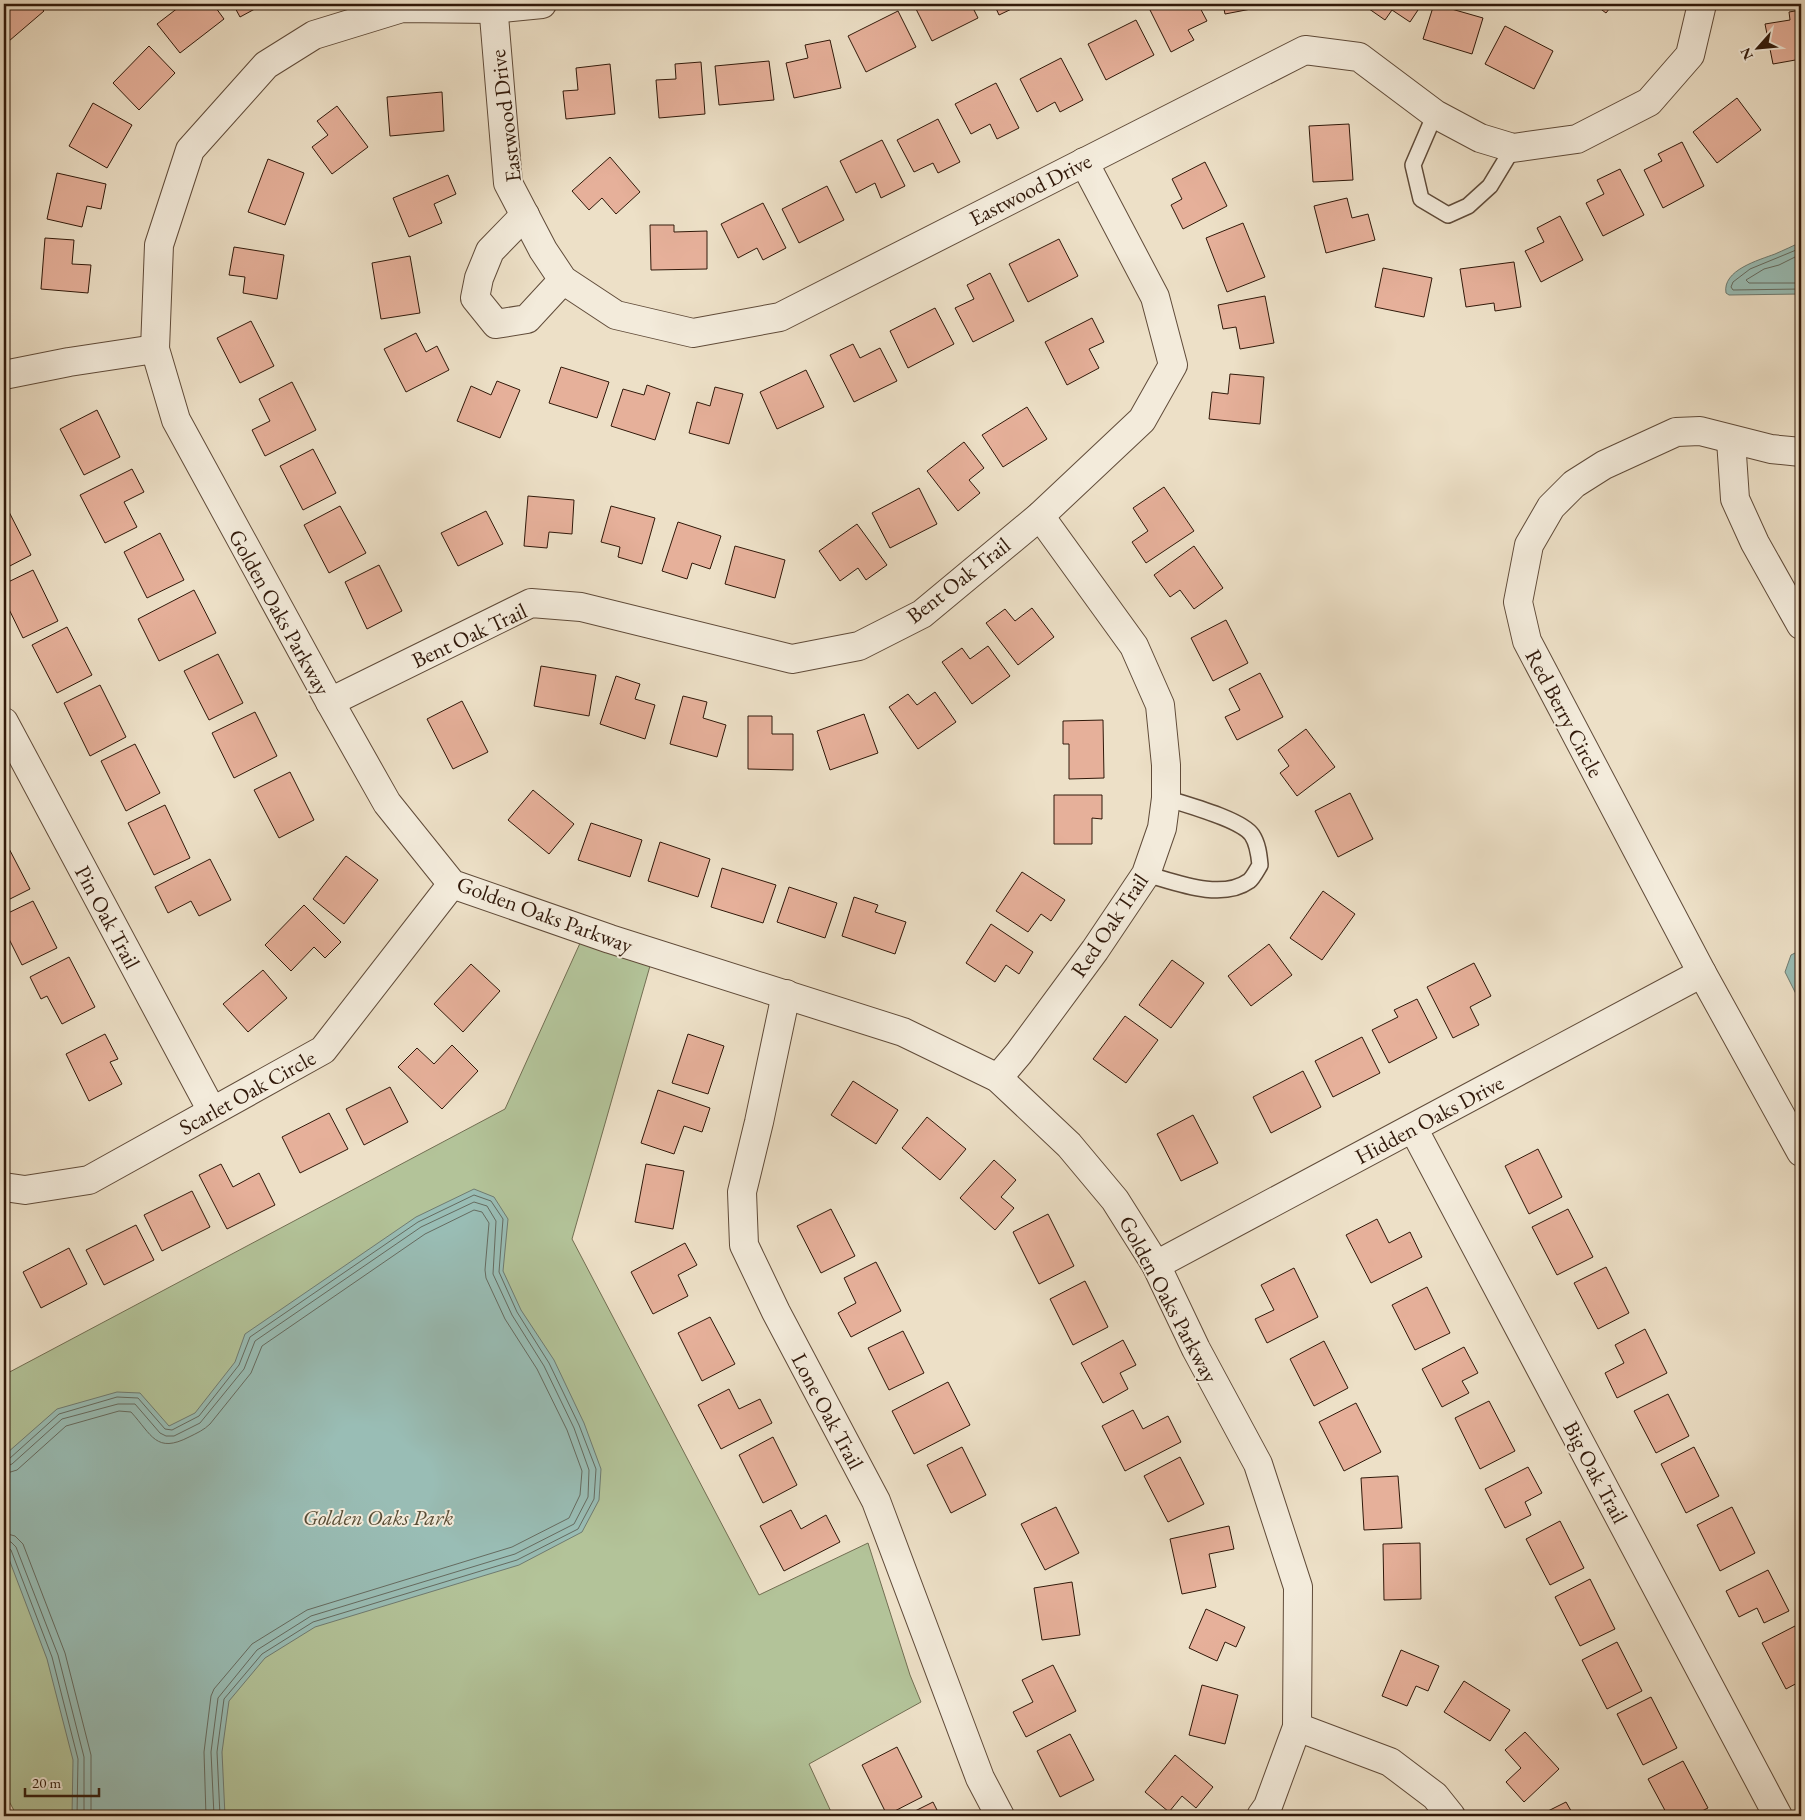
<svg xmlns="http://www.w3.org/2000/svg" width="1805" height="1820" font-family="'EB Garamond',serif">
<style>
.green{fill:#b3c399;stroke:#726e52}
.water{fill:#99bdb5;stroke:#6f7b71}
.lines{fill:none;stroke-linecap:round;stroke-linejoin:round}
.shore{stroke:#656b60;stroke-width:1}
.building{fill:#e6b09a;stroke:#31190a}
.lane-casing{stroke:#604b39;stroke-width:18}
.street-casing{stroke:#604b39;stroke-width:30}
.lane{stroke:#f3ebdb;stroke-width:15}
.street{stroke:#f3ebdb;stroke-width:28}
.labels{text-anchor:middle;stroke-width:4;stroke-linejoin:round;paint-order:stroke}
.street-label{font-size:22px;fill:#31190a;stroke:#f3ebdb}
.park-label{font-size:22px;font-style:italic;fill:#584c35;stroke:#f3ebdb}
</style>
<rect width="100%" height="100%" fill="#ede0c7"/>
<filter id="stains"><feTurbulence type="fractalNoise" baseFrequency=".004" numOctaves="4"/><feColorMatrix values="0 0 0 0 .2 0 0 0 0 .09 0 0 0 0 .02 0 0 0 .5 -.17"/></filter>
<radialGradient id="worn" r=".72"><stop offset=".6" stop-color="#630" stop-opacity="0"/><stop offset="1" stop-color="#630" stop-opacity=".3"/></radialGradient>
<path class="green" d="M581,941l69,25 -78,273 187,356 109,-52 42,132 11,27 -112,62 24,52h-816l-13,-24v-417l501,-266z"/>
<g class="water">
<path d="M1801,242v52l-72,1 -3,-2c-4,-23 33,-33 49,-39 9,-4 18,-8 26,-12z"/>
<path d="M1801,950v54l-16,-32 6,-17z"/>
<path d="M474,1189l20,8 14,22 -5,52 18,39 33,50 30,63 17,46 -2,31 -17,32 -63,33 -204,62 -50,31 -36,43 -7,51 3,64h-153l1,-56 -26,-101 -43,-113v-79l3,-14 50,-44 60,-17 23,1 29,33 26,-13 40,-51 10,-28 171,-117z"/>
</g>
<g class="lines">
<g class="shore">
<path d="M1801,248l-51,21 -17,13 -2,5 2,3 68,-1"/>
<path d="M1801,254l-22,11 -15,4 -18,11 3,3h52"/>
<path d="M4,1460l5,-1 50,-45 58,-17 21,1 27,31 7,1 27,-14 40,-51 11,-28 168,-115 56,-27 17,6 12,18 -4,53 18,40 32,51 30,62 17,44 -2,30 -16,30 -61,31 -204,62 -51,32 -38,45 -7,53 3,64"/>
<path d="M4,1467l8,-3 50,-45 56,-15h17l25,29 6,3h8l26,-13 44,-54 11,-28 166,-114 53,-25 13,4 9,15 -3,53 19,41 32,51 30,62 15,42 -1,27 -14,27 -59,30 -204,62 -54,34 -39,48 -7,54 3,64"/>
<path d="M4,1474l13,-4 49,-44 53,-15 12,1c21,23 25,42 58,25 8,-4 15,-7 21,-13l41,-51 11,-27 163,-112 49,-24 8,2 7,11 -4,47 1,8 19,41 32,50 30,61 15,41 -2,24 -11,23 -57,29 -205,63 -55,34 -38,45 -3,7 -7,56 2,64"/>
<path d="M4,1533l11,3 8,8 42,109 26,102v61"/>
<path d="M4,1540l7,2 5,5 42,108 26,102v59"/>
<path d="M4,1547h4l3,3 41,107 26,102 -1,57"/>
</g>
</g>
<g class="building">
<path d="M4,4h34l6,7 -35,30 -5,-6z"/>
<path d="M183,4h30l11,15 -44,34 -23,-29z"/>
<path d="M233,4h31l-24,13z"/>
<path d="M917,4h54l7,14 -46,23 -18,-36z"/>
<path d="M994,4h28l-23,11z"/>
<path d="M1162,4h36l9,17 -19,9 6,10 -23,12 -21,-42z"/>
<path d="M1223,4h54l-52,10z"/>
<path d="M1362,4h60l-12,18 -18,-12 -7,10z"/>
<path d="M1434,4l49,14 -11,36 -49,-15z"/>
<path d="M1594,4h19l-7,9z"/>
<path d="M1801,10v49l-28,5 -8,-40 25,-4 -1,-8z"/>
<path d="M898,11l18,36 -50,25 -18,-36z"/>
<path d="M1136,20l18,35 -48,25 -18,-36z"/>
<path d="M1505,26l48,25 -19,38 -49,-25z"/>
<path d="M830,40l11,48 -47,10 -8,-35 22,-5 -3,-13z"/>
<path d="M149,46l26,27 -36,37 -26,-27z"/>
<path d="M1061,58l22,42 -23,12 -5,-10 -18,10 -17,-33z"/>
<path d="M769,61l5,39 -55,5 -4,-39z"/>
<path d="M701,62l4,52 -46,4 -3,-38 20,-1 -1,-15z"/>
<path d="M610,64l5,50 -49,5 -3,-28 15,-1 -2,-22z"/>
<path d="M996,83l23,45 -22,11 -7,-15 -19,10 -16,-30z"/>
<path d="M442,92l2,39 -54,5 -3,-39z"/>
<path d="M1737,98l24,32 -44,33 -24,-31z"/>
<path d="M93,103l39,22 -25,43 -38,-22z"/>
<path d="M337,106l31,41 -36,27 -20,-27 16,-12 -11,-14z"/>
<path d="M938,119l22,43 -22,11 -5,-10 -19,9 -17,-32z"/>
<path d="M1349,124l4,56 -40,2 -4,-56z"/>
<path d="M882,140l23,46 -24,12 -6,-15 -19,10 -16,-32z"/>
<path d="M1682,142l22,44 -41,22 -19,-38 18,-9 -4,-7z"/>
<path d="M610,157l30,35 -24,22 -14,-16 -13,12 -17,-19z"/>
<path d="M268,159l36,14 -19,52 -37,-13z"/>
<path d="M1205,162l22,44 -44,23 -12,-24 11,-6 -10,-20z"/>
<path d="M1620,169l24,46 -41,21 -17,-33 18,-9 -7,-14z"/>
<path d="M57,173l49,11 -5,25 -14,-3 -5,21 -35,-8z"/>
<path d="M448,175l8,19 -22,10 8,19 -33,14 -16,-39z"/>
<path d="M827,186l17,34 -45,23 -17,-34z"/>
<path d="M1347,198l5,20 16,-4 7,26 -49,13 -12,-47z"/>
<path d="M763,203l23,45 -23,12 -6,-12 -19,10 -17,-34z"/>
<path d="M1560,216l23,44 -42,22 -16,-31 19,-9 -7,-14z"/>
<path d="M1243,223l22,54 -38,15 -21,-54z"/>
<path d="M650,225h24v7l33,-1v38l-56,1z"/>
<path d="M45,238l29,2 -2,24 19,1 -3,28 -47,-4z"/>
<path d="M1059,239l19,37 -50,26 -19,-38z"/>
<path d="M234,247l50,8 -7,44 -34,-6 2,-16 -16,-2z"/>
<path d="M410,256l10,57 -39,6 -9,-56z"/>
<path d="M1514,262l7,45 -26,4 -1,-8 -28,4 -6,-38z"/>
<path d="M1383,268l49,10 -8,39 -49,-10z"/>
<path d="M990,273l24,48 -41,21 -18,-34 19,-9 -7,-14z"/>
<path d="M1265,296l9,47 -34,6 -4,-22 -13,2 -5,-24z"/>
<path d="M935,308l19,36 -46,24 -18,-37z"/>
<path d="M1092,318l12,24 -15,7 10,19 -32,17 -22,-43z"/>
<path d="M251,321l23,45 -34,17 -23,-45z"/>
<path d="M416,333l10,19 11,-6 12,24 -43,22 -22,-43z"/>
<path d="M853,344l7,14 20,-10 17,33 -43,21 -24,-47z"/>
<path d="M561,367l48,15 -12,36 -48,-15z"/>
<path d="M806,370l18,37 -47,22 -17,-37z"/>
<path d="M1230,374l34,3 -4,47 -51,-5 3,-27 16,2z"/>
<path d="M497,381l23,9 -20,48 -43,-17 14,-35 20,9z"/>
<path d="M292,382l24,48 -51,26 -13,-26 18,-9 -11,-22z"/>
<path d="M647,385l23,8 -15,47 -44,-14 12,-37 21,6z"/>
<path d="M715,387l28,7 -14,50 -40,-11 8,-31 13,4z"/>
<path d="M1027,407l20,32 -44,28 -21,-32z"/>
<path d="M97,410l23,47 -36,18 -24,-46z"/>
<path d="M964,442l20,26 -15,12 11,13 -22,18 -31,-40z"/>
<path d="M313,449l23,44 -33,17 -23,-44z"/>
<path d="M132,469l12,23 -20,10 13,25 -32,16 -25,-48z"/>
<path d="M1164,487l30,44 -48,32 -14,-21 16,-11 -15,-23z"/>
<path d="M919,488l18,36 -47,24 -18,-35z"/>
<path d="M528,496l46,4 -2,34 -23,-2 -2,16 -23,-2z"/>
<path d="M6,506l25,49 -27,14v-62z"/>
<path d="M340,506l26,47 -37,20 -25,-48z"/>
<path d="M611,506l44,12 -13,46 -24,-7 2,-10 -19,-5z"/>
<path d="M486,511l17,33 -45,22 -17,-33z"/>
<path d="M678,522l43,14 -11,33 -18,-6 -5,16 -25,-8z"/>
<path d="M857,524l30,41 -21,15 -8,-12 -18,13 -21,-30z"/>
<path d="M160,533l24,47 -37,18 -23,-46z"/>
<path d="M735,546l50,14 -10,38 -50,-14z"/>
<path d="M1194,546l29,42 -29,21 -14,-19 -10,7 -16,-22z"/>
<path d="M379,565l23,46 -35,18 -22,-47z"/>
<path d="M33,570l25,51 -35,17 -19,-39v-15z"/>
<path d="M194,590l22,43 -57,28 -21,-42z"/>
<path d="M1032,608l22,29 -36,28 -32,-42 19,-14 10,12z"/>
<path d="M1226,620l22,43 -35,18 -22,-43z"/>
<path d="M67,627l25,48 -35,18 -25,-48z"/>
<path d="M988,646l22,30 -38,28 -30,-42 20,-14 8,11z"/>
<path d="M218,654l25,49 -34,17 -25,-49z"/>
<path d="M541,666l55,9 -7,41 -55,-10z"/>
<path d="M1260,673l23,44 -46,23 -12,-23 15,-7 -11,-21z"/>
<path d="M616,676l24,8 -5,15 20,6 -10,34 -45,-15z"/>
<path d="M100,685l26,52 -36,19 -26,-53z"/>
<path d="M935,692l21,30 -38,27 -29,-42 19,-13 9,11z"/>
<path d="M683,696l24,6 -4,16 23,7 -9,32 -47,-13z"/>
<path d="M462,701l26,51 -35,17 -26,-50z"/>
<path d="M255,712l22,44 -43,22 -22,-45z"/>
<path d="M864,714l14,39 -48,17 -13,-39z"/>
<path d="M748,716h24v18h21v36l-45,-1z"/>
<path d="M1103,720l1,58 -35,1v-35h-6v-23z"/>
<path d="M1306,729l29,38 -38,29 -17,-23 9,-7 -11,-16z"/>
<path d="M135,744l25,49 -34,18 -25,-50z"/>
<path d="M290,772l24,48 -35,18 -25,-48z"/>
<path d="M533,790l41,34 -25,30 -41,-34z"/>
<path d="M1350,793l23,46 -35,18 -23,-46z"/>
<path d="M1054,795h48v24l-10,-1v26h-38z"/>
<path d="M165,805l25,53 -36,17 -26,-52z"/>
<path d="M591,823l51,17 -12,37 -52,-17z"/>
<path d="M4,839l26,50 -26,13z"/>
<path d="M660,842l50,17 -12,38 -50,-16z"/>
<path d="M346,856l32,24 -34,44 -31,-25z"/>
<path d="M210,859l21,41 -32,16 -8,-15 -23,12 -13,-26z"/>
<path d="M722,868l54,17 -13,38 -52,-16z"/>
<path d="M1022,872l43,28 -14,21 -10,-7 -13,18 -32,-21z"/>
<path d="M789,887l48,16 -12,35 -48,-16z"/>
<path d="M1323,891l32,23 -33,46 -32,-22z"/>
<path d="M854,897l24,8 -3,7 31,10 -11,32 -53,-18z"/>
<path d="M33,901l24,47 -35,17 -18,-36v-14z"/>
<path d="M304,905l37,37 -16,16 -11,-11 -23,24 -26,-26z"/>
<path d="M991,924l42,28 -14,22 -13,-9 -11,17 -29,-19z"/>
<path d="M1269,944l23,31 -41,31 -23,-30z"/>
<path d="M69,957l26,50 -33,17 -15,-28 -6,3 -11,-22z"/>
<path d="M1172,960l32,23 -33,45 -32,-23z"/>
<path d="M1474,963l17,33 -21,11 9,18 -26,13 -26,-51z"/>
<path d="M471,964l29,27 -37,41 -29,-28z"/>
<path d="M263,970l24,28 -39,34 -25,-28z"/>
<path d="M1417,999l20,39 -48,25 -17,-33 26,-13 -4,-7z"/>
<path d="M1125,1016l33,24 -32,43 -33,-24z"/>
<path d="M105,1034l13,25 -8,3 12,22 -33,17 -23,-47z"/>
<path d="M688,1034l36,12 -16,48 -36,-11z"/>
<path d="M1362,1037l18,36 -47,24 -18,-36z"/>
<path d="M452,1045l26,26 -36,38 -44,-42 19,-19 17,16z"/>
<path d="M1303,1071l18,36 -50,26 -18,-36z"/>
<path d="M853,1081l45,29 -22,34 -45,-29z"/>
<path d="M390,1087l18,35 -44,23 -18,-36z"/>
<path d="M658,1090l52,18 -8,24 -18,-6 -10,28 -33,-11z"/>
<path d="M329,1113l19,36 -48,24 -18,-36z"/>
<path d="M1193,1115l25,48 -37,18 -24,-47z"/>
<path d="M927,1117l39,32 -26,31 -38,-32z"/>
<path d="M1538,1149l24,48 -33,17 -24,-48z"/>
<path d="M994,1160l22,20 -15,17 13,11 -19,22 -35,-32z"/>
<path d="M221,1164l12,23 26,-14 16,32 -48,24 -28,-54z"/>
<path d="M646,1164l38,7 -11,58 -38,-7z"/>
<path d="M192,1191l18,36 -48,24 -18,-36z"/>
<path d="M831,1209l24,47 -34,17 -24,-47z"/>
<path d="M1568,1209l25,48 -36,18 -25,-48z"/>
<path d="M1048,1214l26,52 -35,18 -26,-52z"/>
<path d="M1377,1219l12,24 21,-11 12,25 -51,26 -25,-48z"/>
<path d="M136,1225l18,35 -50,25 -18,-35z"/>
<path d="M685,1243l12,22 -19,10 10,21 -35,18 -22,-42z"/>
<path d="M69,1248l18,36 -46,24 -18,-36z"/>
<path d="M876,1262l25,49 -50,26 -13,-24 18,-10 -12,-25z"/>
<path d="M1606,1267l23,46 -31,16 -24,-46z"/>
<path d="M1294,1268l24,49 -51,26 -12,-24 19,-9 -13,-25z"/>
<path d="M1085,1281l23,46 -35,18 -23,-46z"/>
<path d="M1427,1287l23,46 -35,17 -23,-45z"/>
<path d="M710,1317l25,47 -33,17 -24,-48z"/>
<path d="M1645,1329l22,44 -50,25 -12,-25 19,-10 -9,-18z"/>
<path d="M903,1331l21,42 -35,17 -21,-42z"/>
<path d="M1123,1340l13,25 -16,8 8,16 -25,14 -22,-40z"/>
<path d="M1324,1341l24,47 -34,18 -24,-47z"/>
<path d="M1464,1347l14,26 -16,8 7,12 -27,14 -20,-38z"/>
<path d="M948,1382l22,43 -56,29 -22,-43z"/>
<path d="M729,1389l10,20 21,-10 12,24 -51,26 -23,-44z"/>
<path d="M1668,1394l21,42 -33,17 -22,-42z"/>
<path d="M1489,1401l26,50 -35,18 -25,-51z"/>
<path d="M1356,1403l25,49 -37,19 -25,-49z"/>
<path d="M1133,1410l10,19 25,-13 13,26 -56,29 -23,-45z"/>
<path d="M773,1437l24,48 -34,18 -24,-48z"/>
<path d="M962,1447l24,48 -35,18 -24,-48z"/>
<path d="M1694,1447l25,49 -33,17 -25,-49z"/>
<path d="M1180,1457l24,47 -36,18 -24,-46z"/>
<path d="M1528,1467l14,26 -17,9 6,13 -26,13 -20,-39z"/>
<path d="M1398,1476l4,52 -38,2 -3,-52z"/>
<path d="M1056,1507l23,46 -34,17 -24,-46z"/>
<path d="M1732,1507l23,46 -35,18 -23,-46z"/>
<path d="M791,1510l10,19 25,-14 14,27 -56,29 -24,-45z"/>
<path d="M1560,1521l24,47 -34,17 -24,-46z"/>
<path d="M1229,1526l5,23 -25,5 7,33 -34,7 -12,-55z"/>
<path d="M1420,1543l1,56 -37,1 -1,-56z"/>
<path d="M1768,1570l21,41 -25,12 -7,-15 -18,9 -13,-26z"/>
<path d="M1590,1579l25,50 -35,17 -25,-49z"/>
<path d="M1072,1582l8,53 -38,5 -8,-52z"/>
<path d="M1206,1609l39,18 -9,20 -11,-5 -8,19 -28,-13z"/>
<path d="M1795,1626l6,11v44l-15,8 -24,-46z"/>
<path d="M1617,1642l25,49 -35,18 -25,-49z"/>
<path d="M1401,1650l38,16 -11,25 -12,-5 -9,20 -25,-10z"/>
<path d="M1053,1665l23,46 -50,26 -13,-25 20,-10 -11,-22z"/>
<path d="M1464,1681l46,29 -20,31 -46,-29z"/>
<path d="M1202,1685l36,10 -13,49 -36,-9z"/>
<path d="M1651,1697l26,51 -34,17 -26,-51z"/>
<path d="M1801,1730v13l-5,-10z"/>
<path d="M1525,1732l34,37 -35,33 -18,-20 15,-14 -16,-18z"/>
<path d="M1070,1734l24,46 -34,17 -23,-46z"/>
<path d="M897,1747l25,50 -35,18 -25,-50z"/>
<path d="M1175,1755l38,32 -17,21 -14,-12 -13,16 -24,-20z"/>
<path d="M1683,1761l25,47 -16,8h-24l-20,-37z"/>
<path d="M933,1802l7,14h-35z"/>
<path d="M1566,1802l8,14h-36z"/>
</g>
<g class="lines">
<g class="lane-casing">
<g id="lane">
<path d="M1435,114l-22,51 8,34 27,16 20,-9 22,-20 23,-38"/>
<path d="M1146,874c29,8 75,27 103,7 4,-3 8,-11 11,-16 -1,-10 -2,-21 -8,-30 -11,-16 -66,-30 -86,-37"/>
</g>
</g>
<g class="street-casing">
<g id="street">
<path d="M493,4l15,179 35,67 20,30 53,35 77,18 87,-16 525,-267 54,7 76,57 45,24 33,10 64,-9 72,-37 41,-47 12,-51"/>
<path d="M542,4l-49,5 -91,-1 -88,27 -48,30 -76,85 -31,95 -4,104 21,71 154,282 57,101 65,81 158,55 293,93 95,46 71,67 46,55 41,65 40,84 62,115 40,123 -1,140 -29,79 -7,10"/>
<path d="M525,215l-35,36 -11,27 -4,20 21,26 31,-5 36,-39"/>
<path d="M4,375l65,-13 86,-13"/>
<path d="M1731,440l4,59 20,44 46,82"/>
<path d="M1801,452l-30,-3 -71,-18 -24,1 -72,33 -30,19 -23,23 -22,38 -11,57 9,39 175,332 99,179"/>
<path d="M330,702l201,-99 50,4 211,52 67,-13 63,-32 118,-98 102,-96 31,-55 -18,-68 -71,-135"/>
<path d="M4,722l208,389"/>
<path d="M786,994l-27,128 -17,70 2,53 32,67 100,189 104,277 20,38"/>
<path d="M998,1078l21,-25 76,-103 51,-76 16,-46 4,-30v-33l-6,-60 -26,-59 -94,-130"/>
<path d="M1413,1128l365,688"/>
<path d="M4,1187l21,3 64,-10 234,-130 129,-166"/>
<path d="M1156,1265l546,-292"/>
<path d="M1297,1727l93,35 45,34 16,20"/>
</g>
</g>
<use href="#lane" class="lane"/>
<use href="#street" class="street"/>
</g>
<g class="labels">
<g class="street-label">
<text transform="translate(505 116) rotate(-97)" y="8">Eastwood Drive</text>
<text transform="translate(1030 189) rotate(-27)" y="8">Eastwood Drive</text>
<text transform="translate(958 580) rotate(-38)" y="8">Bent Oak Trail</text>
<text transform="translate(280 612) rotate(61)" y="8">Golden Oaks Parkway</text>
<text transform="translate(469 635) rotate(-25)" y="8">Bent Oak Trail</text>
<text transform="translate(1565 713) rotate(62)" y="8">Red Berry Circle</text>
<text transform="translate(545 914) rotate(20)" y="8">Golden Oaks Parkway</text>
<text transform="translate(108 917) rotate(62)" y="8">Pin Oak Trail</text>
<text transform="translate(1109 925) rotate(-56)" y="8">Red Oak Trail</text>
<text transform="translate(247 1092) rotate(-29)" y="8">Scarlet Oak Circle</text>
<text transform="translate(1429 1119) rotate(-28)" y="8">Hidden Oaks Drive</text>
<text transform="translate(1169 1299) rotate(62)" y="8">Golden Oaks Parkway</text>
<text transform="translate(828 1411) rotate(62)" y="8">Lone Oak Trail</text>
<text transform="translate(1596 1472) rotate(62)" y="8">Big Oak Trail</text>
</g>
<g class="park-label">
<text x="378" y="1525">Golden Oaks Park</text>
</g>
</g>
<rect width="1805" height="1820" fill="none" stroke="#ede0c7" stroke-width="20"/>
<rect x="5" y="5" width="1795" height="1810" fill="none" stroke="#31190a" stroke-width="2.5"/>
<rect x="10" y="10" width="1785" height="1800" fill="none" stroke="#31190a"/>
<g transform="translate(1758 48) rotate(243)" stroke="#f3ebdb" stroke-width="4" paint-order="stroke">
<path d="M0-4L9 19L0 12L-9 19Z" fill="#31190a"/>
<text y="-8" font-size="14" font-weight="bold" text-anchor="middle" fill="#31190a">N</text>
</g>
<path d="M25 1788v8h74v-8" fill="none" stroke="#31190a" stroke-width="2.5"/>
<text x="32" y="1788" font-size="15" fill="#31190a" stroke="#f3ebdb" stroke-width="4" paint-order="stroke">20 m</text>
<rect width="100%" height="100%" filter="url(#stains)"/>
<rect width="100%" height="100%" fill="url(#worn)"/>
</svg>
